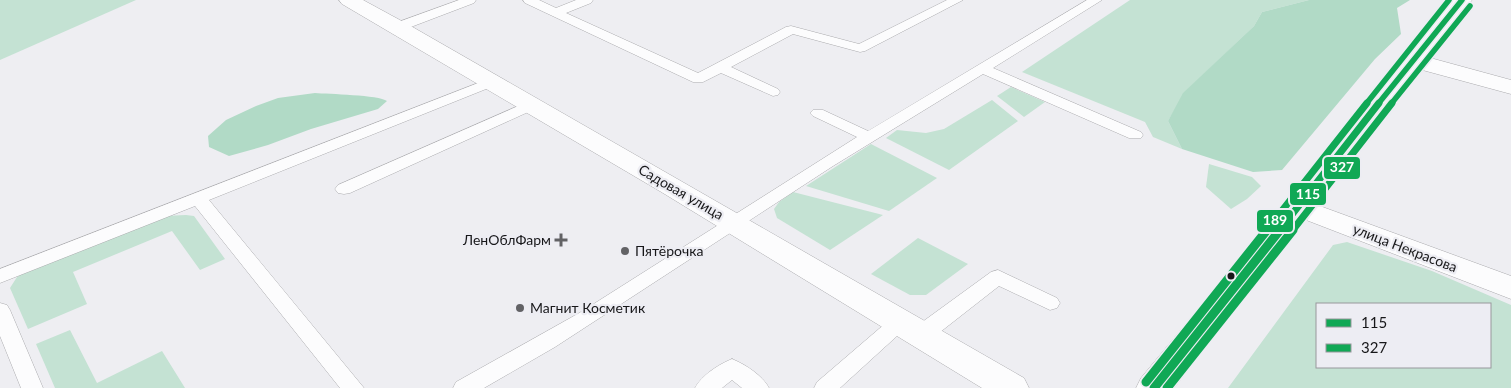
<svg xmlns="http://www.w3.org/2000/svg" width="1511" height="388" font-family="Lato,sans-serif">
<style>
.green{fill:#c4e2d3;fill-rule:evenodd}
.forest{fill:#b1dac6}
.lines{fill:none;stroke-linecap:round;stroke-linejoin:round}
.lane-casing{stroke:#ababae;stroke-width:1}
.street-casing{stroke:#ababae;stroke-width:1}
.primary-casing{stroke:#ababae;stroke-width:1}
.lane{fill:#fcfcfd;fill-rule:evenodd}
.street{fill:#fcfcfd;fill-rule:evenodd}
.primary{fill:#fcfcfd;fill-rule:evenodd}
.bus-1-far2-casing{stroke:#ededf3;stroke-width:9}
.bus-1-far1-casing{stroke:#ededf3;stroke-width:11}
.bus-1-casing{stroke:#ededf3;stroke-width:12}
.bus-2-far2-casing{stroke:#ededf3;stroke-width:9}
.bus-2-far1-casing{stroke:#ededf3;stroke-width:11}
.bus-2-casing{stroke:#ededf3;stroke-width:12}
.bus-3-far2-casing{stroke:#ededf3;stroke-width:9}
.bus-3-far1-casing{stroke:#ededf3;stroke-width:11}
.bus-3-casing{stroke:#ededf3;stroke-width:12}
.bus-1-far2{stroke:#10a855;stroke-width:5.5}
.bus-1-far1{stroke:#10a855;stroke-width:7}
.bus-1{stroke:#10a855;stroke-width:9}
.bus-2-far2{stroke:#10a855;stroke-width:5.5}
.bus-2-far1{stroke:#10a855;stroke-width:7}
.bus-2{stroke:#10a855;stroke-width:9}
.bus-3-far2{stroke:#10a855;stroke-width:5.5}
.bus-3-far1{stroke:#10a855;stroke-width:7}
.bus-3{stroke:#10a855;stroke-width:9}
.poi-dot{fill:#626265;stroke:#ededf3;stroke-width:2}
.bus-dot{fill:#171719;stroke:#ededf3;stroke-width:2}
.labels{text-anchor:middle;stroke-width:4.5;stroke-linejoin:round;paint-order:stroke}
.street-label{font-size:14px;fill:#171719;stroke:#ededf3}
.poi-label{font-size:14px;fill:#171719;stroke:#ededf3;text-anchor:start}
.line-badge{stroke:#ededf3;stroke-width:2}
.badge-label{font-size:14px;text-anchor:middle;font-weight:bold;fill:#fff}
</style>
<rect width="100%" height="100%" fill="#eeeef2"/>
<g class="green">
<path d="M0,0h136l-136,60z"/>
<path d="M1130,0h179l-47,12 -8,14 -68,65 -18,30 14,28 -29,-12 -8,-15 -123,-50z"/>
<path d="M1011,87l34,15 -21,15 -27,-21z"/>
<path d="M992,100l26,21 -69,49 -63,-32 11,-8 29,3 18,-4z"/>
<path d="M871,144l66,34 -48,33 -83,-25z"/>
<path d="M1209,164l43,13 9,9 -14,13 -16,10 -25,-22z"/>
<path d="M793,192l90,23 -53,35 -53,-32 -3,-9 5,-7z"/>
<path d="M186,215l8,1 31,43 -25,11 -28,-39 -99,41 14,32 -59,25 -18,-41 7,-11 18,-11 128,-50z"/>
<path d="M918,238l50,26 -42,31h-16l-39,-21z"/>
<path d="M1347,242l85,29 79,34v83h-283l105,-143zM1317,304h173v63h-173z"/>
<path d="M70,330l27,53 65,-32 23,37h-130l-19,-44z"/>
</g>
<g class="forest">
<path d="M1309,0h101l-13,8 4,26 -26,25 -93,111 -29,2 -71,-23 -14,-28 15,-28 71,-67 8,-14z"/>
<path d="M315,93c13,1 64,2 72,8l-9,8 -67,20 -43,16 -39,11 -20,-9 -1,-11 18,-16 30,-14 22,-8z"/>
</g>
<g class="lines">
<g class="lane-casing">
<g id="lane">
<path d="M459,0h17l-2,3 -71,27 -5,1 -6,-4 1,-3z"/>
<path d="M523,0h16l17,8 20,-8h17l-2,3 -25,10 132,60 88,-46 5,-1 68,18 88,-44h16l-98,51 -5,1 -67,-18 -62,33 47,22 2,3 -2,3 -5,1 -52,-23 -18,9h-10l-168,-79z"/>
<path d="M1087,0h15l-109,68 148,64 2,3 -2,3h-12l-146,-64 -150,92 -278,181 -71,41h-31l3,-6 125,-70 276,-175 -44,-21 -3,-3 3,-3h10l45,21z"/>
<path d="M491,78l5,1 2,3 -2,3 -287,115 155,188h-24l-145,-182 -195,77v-14z"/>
<path d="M532,100l5,2 3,3 -3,3 -187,85 -6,1 -6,-1 -3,-4 3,-4z"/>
<path d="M998,270l59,28 3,5 -3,5 -7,2 -51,-24 -69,54 -8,2 -8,-2 -3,-6 3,-6 77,-56z"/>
<path d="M0,303l7,2 3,5 33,78h-22l-21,-52z"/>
<path d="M901,313l7,3 4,5 -4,5 -68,62h-26l3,-6 77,-66z"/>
<path d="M732,359c13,5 31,17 37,29h-27l-10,-8 -10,8h-27c6,-12 24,-24 37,-29z"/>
</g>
</g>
<g class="street-casing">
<g id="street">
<path d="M339,0h24l46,25 615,353 5,10h-47l-319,-195 -321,-189z"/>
<path d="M1412,53l99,27v14l-107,-29 -3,-5 3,-5z"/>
<path d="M1298,198l213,78v23l-223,-86 -4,-6 4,-6z"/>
</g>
</g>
<g class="primary-casing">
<path id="primary" d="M1452,0h20l-52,65 -246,323h-38l5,-10 168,-203 95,-120z"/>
</g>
<use href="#lane" class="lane"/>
<use href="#street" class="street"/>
<use href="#primary" class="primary"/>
<g class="bus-1-far2-casing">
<path id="bus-1-far2" d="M1378,104l84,-104"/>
</g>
<g class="bus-1-far1-casing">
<path id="bus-1-far1" d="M1279,231l100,-128"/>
</g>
<g class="bus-1-casing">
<path id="bus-1" d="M1154,388l126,-158"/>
</g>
<g class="bus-2-far2-casing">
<path id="bus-2-far2" d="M1391,104l79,-98"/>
</g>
<g class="bus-2-far1-casing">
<path id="bus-2-far1" d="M1292,231l100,-128"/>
</g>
<g class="bus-2-casing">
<path id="bus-2" d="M1167,388l126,-158"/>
</g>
<g class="bus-3-far2-casing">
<path id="bus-3-far2" d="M1366,104l83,-104"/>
</g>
<g class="bus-3-far1-casing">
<path id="bus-3-far1" d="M1266,231l101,-128"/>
</g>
<g class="bus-3-casing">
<path id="bus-3" d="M1146,382l121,-152"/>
</g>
<use href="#bus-1-far2" class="bus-1-far2"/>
<use href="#bus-1-far1" class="bus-1-far1"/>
<use href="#bus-1" class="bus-1"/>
<use href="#bus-2-far2" class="bus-2-far2"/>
<use href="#bus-2-far1" class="bus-2-far1"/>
<use href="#bus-2" class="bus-2"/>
<use href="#bus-3-far2" class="bus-3-far2"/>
<use href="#bus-3-far1" class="bus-3-far1"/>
<use href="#bus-3" class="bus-3"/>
</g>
<g class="poi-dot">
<path d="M558.5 232.5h5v5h5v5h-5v5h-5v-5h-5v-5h5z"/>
<circle cx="625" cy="251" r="5"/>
<circle cx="520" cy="308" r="5"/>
</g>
<circle class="bus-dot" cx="1231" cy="276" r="4.5"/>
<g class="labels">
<g class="street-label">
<text transform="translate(681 192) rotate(30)" y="5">Садовая улица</text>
<text transform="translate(1405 248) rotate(21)" y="5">улица Некрасова</text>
</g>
<g class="poi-label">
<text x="551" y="245" text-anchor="end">ЛенОблФарм</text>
<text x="635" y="256">Пятёрочка</text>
<text x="530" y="313">Магнит Косметик</text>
</g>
</g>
<g class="line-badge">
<rect x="1323" y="156" width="38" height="24" rx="5" fill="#10a855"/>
<rect x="1289" y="182" width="38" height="24" rx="5" fill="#10a855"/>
<rect x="1256" y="209" width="38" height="24" rx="5" fill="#10a855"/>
</g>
<g class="badge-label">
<text x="1342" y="172">327</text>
<text x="1308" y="199">115</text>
<text x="1275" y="225">189</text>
</g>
<rect x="1316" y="303" width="175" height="65" fill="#ededf3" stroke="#97979c"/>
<rect x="1326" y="319" width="25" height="8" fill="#10a855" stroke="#97979c"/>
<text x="1361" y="328" font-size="15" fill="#171719">115</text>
<rect x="1326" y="344" width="25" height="8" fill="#10a855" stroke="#97979c"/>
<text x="1361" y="353" font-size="15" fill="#171719">327</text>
</svg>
